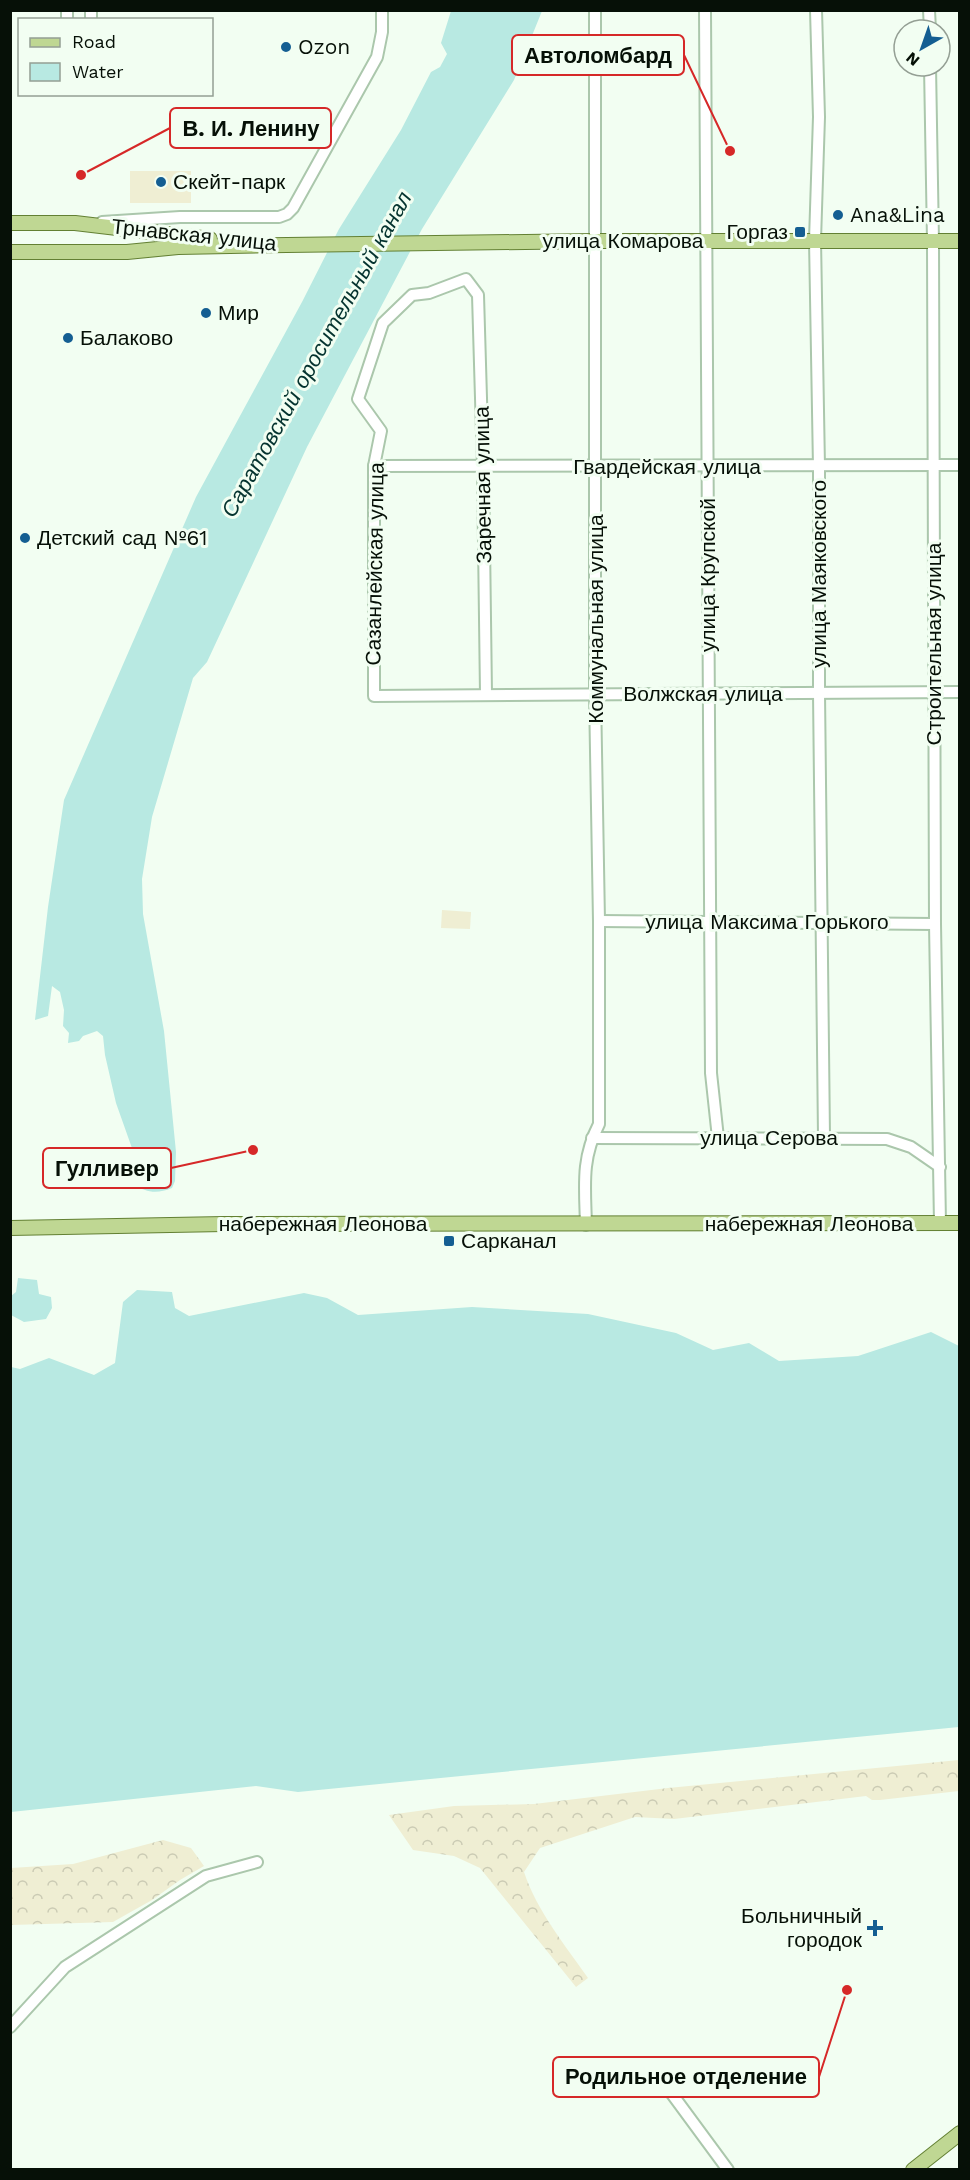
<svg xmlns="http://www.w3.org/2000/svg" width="970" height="2180" font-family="'Work Sans',sans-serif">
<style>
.forest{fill:url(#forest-crowns)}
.pitch{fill:#efeed3}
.water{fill:#b8e9e2}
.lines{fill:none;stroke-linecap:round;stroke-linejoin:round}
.minor-casing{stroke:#abc7ac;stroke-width:14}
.major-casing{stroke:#638033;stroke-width:16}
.minor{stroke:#fff;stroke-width:10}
.major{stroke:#bfd793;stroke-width:14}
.poi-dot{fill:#145e92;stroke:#f2fef2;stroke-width:2}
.labels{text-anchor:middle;stroke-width:6;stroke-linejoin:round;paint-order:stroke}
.poi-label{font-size:21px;fill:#061007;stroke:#f2fef2;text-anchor:start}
.street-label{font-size:21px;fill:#061007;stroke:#f2fef2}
.water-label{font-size:22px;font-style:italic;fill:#04332f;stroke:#f2fef2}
.leader{fill:none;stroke:#d62828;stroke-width:2}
.callout-dot{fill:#d62828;stroke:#f2fef2;stroke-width:2}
.callout{fill:#f2fef2;stroke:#d62828;stroke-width:2}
.callout-label{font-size:22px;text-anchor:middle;font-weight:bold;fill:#061007}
</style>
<defs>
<pattern id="forest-crowns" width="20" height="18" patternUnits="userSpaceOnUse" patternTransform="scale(1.5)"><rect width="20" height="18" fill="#efeed3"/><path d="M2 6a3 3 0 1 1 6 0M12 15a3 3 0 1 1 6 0" fill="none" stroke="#cbcbb4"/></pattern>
</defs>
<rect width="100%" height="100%" fill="#f2fef2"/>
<g class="forest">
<path d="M959,1760v31l-79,9h-8l-6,-4 -192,23 -39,-2 -95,31 -16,24c13,39 41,73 64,106l-12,9 -96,-119 -26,-12 -41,-6 -24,-35 65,-9 80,-2 134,-16z"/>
<path d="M163,1840l28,8 13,18 -24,14 -28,20 -39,22 -102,3v-57l62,-4z"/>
</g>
<g class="pitch">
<rect x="130" y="171" width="61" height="32"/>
<path d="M442,910l29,2 -1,17 -29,-1z"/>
</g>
<g class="water">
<path d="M451,11h91l-28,69 -92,149 -115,218 -100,215 -14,16 -41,139 -10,62 1,35 21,117 12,121 -1,29 -3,7c-15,6 -25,5 -39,-4v-33l-17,-48 -11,-48 -2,-19 -6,-5 -14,5 -4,5 -11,2 1,-10 -6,-7 1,-16 -4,-18 -8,-6 -4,30 -13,4 13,-113 16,-107 132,-303 106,-195 37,-73 62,-99 30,-58 9,-5 7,-13 -6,-11z"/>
<path d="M18,1278l19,2 2,14 12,3 1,11 -6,11 -22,3 -13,-7v-19l5,-4z"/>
<path d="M137,1290l35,2 3,16 14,8 115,-23 23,5 31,17 114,-8 116,7 88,19 37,17 36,-7 30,18 79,-5 73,-24 28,14v381l-661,65 -42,-6 -245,26v-445l9,2 29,-11 45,17 21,-12 8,-61z"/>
</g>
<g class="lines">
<g class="minor-casing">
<g id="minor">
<path d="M91,10v10"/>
<path d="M705,10l6,1063 7,65"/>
<path d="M816,10l3,107 -4,123 4,227v226l5,444"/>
<path d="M929,10l1,20"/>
<path d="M67,20v-10"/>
<path d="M930,66l3,175 2,683 5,299"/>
<path d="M102,222l78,-5h99l8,-3 6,-6 84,-151 5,-25v-22"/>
<path d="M374,466l586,-1"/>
<path d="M486,694l-3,-227 -5,-172 -12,-16 -37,14 -17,2 -29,28 -25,76 23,32 -7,35v230l586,-4"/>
<path d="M599,921l336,3"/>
<path d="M592,1138l295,1 24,8 29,20"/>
<path d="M586,1225c-1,-39 -5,-66 13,-101v-203l-4,-227v-684"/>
<path d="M10,2027l55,-60 141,-91 51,-14"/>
<path d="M661,2079l67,91"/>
</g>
</g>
<g class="major-casing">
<g id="major">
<path d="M10,223h65l135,16"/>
<path d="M10,252h117l51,-5 109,-2 308,-4h365"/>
<path d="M10,1228l214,-4 736,-1"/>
<path d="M913,2170l47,-37"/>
</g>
</g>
<use href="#minor" class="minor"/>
<use href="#major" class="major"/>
</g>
<g class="poi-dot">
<circle cx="286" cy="47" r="6"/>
<circle cx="161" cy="182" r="6"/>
<circle cx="838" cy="215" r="6"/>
<rect x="794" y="226" width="12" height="12" rx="3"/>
<circle cx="206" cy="313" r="6"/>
<circle cx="68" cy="338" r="6"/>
<circle cx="25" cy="538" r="6"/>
<rect x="443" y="1235" width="12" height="12" rx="3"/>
<path d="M872 1919h6v6h6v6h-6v6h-6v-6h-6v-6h6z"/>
</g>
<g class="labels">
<g class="poi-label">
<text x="298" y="54">Ozon</text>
<text x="173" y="189">Скейт-парк</text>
<text x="850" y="222">Ana&amp;Lina</text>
<text x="788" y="239" text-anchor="end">Горгаз</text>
<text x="218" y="320">Мир</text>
<text x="80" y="345">Балаково</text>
<text x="37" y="545">Детский сад №61</text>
<text x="461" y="1248">Сарканал</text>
<text x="862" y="1923" text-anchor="end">Больничный<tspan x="862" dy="24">городок</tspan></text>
</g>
<g class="street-label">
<text transform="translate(194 235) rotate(6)" y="7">Трнавская улица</text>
<text x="623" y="248">улица Комарова</text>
<text x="667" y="474">Гвардейская улица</text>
<text transform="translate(483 485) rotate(-91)" y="7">Заречная улица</text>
<text transform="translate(375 564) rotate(-89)" y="7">Сазанлейская улица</text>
<text transform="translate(819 574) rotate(-90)" y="7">улица Маяковского</text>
<text transform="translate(708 575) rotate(-90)" y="7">улица Крупской</text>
<text transform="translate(596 619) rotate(-90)" y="7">Коммунальная улица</text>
<text transform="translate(934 644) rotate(-90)" y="7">Строительная улица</text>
<text x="703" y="701">Волжская улица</text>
<text x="767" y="929">улица Максима Горького</text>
<text x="769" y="1145">улица Серова</text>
<text x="323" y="1231">набережная Леонова</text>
<text x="809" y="1231">набережная Леонова</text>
</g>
<g class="water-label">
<text transform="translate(316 354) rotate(-61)" y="8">Саратовский оросительный канал</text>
</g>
</g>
<path class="leader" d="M730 151L684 55M81 175L170 128M253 1150L171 1168M847 1990L819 2077"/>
<g class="callout-dot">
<circle cx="730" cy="151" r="6"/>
<circle cx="81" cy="175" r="6"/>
<circle cx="253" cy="1150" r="6"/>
<circle cx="847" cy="1990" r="6"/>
</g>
<g class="callout">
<rect x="512" y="35" width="172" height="40" rx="6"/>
<rect x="170" y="108" width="161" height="40" rx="6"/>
<rect x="43" y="1148" width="128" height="40" rx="6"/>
<rect x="553" y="2057" width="266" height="40" rx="6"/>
</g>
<g class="callout-label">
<text x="598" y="63">Автоломбард</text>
<text x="251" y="136">В. И. Ленину</text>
<text x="107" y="1176">Гулливер</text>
<text x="686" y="2084">Родильное отделение</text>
</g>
<rect width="970" height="2180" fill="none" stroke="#061007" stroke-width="24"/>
<rect x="18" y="18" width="195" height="78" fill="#f2fef2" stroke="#949f94" stroke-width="1.5"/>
<rect x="30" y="38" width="30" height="9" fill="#bfd793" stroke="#949f94" stroke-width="1.5"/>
<text x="72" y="48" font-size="18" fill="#061007">Road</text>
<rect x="30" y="63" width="30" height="18" fill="#b8e9e2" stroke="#949f94" stroke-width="1.5"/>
<text x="72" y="78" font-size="18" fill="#061007">Water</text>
<g transform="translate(922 48) rotate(220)"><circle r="28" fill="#f2fef2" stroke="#949f94" stroke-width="1.5"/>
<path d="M0-4.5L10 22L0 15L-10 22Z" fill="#145e92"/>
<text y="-9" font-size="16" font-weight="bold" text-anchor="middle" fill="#061007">N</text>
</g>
</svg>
